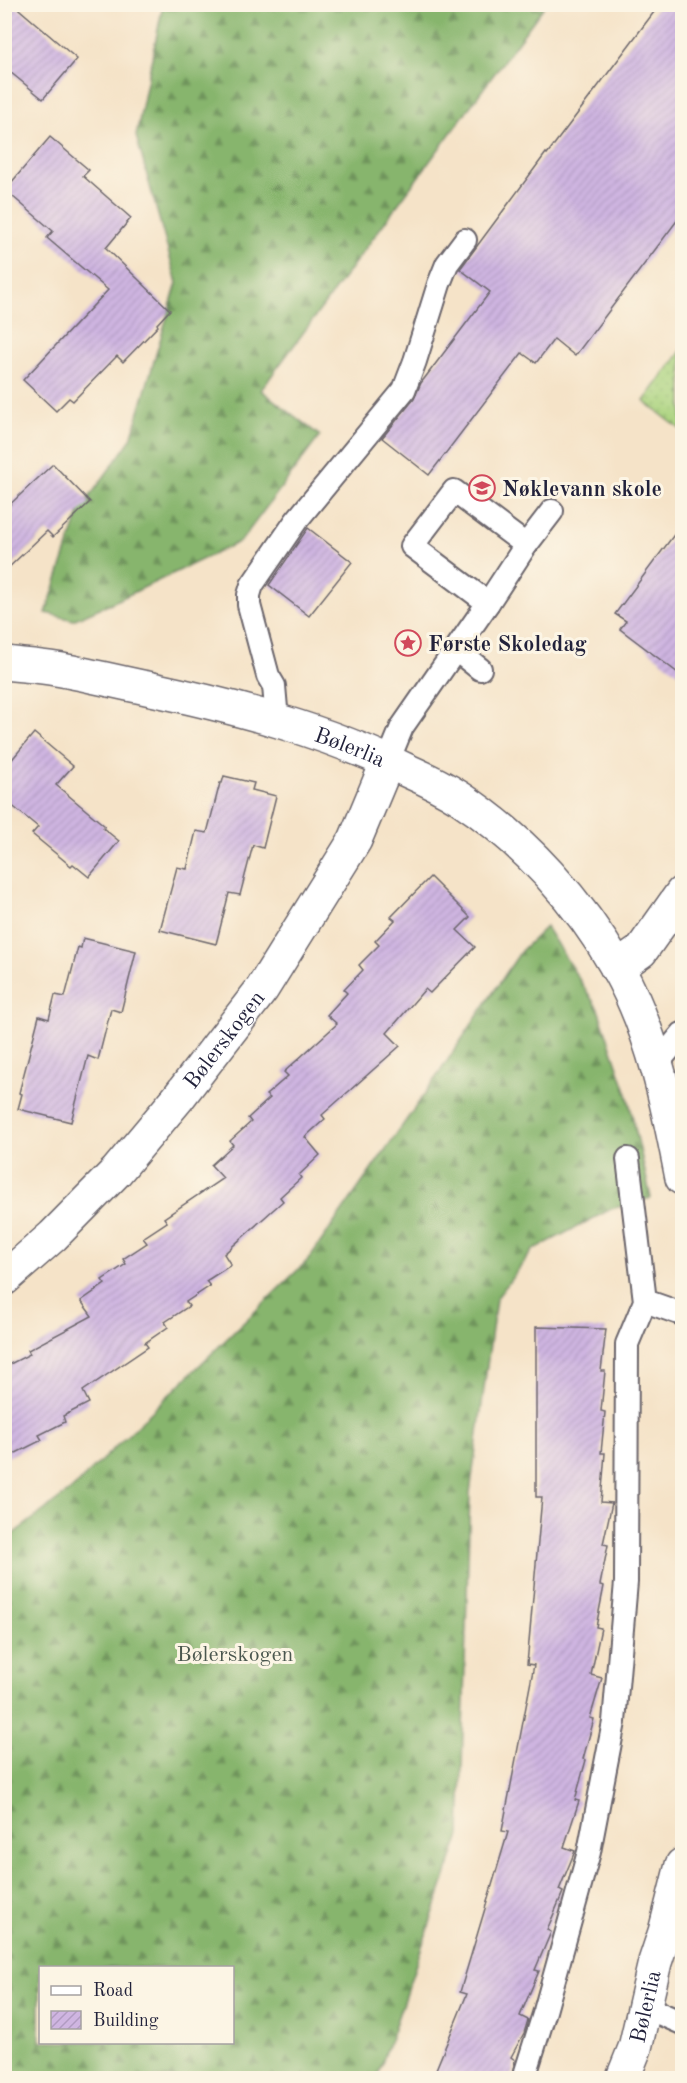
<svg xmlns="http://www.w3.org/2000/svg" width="687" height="2083" font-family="'Old Standard TT',serif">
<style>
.forest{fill:url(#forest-firs);stroke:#546c54;stroke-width:1.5;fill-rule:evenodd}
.park{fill:url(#park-dots);stroke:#667a5c;stroke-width:1.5}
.building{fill:url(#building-hatch)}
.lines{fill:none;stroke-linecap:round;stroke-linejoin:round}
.service-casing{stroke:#6c666c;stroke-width:26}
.minor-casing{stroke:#6c666c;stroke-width:36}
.tertiary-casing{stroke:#6c666c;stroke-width:36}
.service{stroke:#fff;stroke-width:22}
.minor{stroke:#fff;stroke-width:33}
.tertiary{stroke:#fff;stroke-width:33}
.labels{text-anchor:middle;stroke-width:6;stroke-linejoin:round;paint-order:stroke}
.poi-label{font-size:22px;font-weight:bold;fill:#22223b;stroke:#fcf5e5;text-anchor:start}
.street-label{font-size:22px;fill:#22223b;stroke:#fcf5e5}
.park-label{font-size:22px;fill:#4b574f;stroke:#fcf5e5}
</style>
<defs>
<pattern id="forest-firs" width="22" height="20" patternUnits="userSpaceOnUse" patternTransform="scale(1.5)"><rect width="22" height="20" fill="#87b56d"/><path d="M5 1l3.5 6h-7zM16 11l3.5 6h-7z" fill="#6e935b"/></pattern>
<pattern id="park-dots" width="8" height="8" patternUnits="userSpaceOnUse" patternTransform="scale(1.5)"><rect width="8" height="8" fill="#aad37e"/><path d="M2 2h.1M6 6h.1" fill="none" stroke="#92b56e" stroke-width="1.8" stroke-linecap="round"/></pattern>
<pattern id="building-hatch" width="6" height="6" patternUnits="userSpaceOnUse" patternTransform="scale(1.5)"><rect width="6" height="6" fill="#cfb5e1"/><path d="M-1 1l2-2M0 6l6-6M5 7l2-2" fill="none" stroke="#b19bc2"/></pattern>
</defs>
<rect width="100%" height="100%" fill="#fcf5e5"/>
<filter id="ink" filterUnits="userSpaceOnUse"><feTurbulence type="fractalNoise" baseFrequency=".0167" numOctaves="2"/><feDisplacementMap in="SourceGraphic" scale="12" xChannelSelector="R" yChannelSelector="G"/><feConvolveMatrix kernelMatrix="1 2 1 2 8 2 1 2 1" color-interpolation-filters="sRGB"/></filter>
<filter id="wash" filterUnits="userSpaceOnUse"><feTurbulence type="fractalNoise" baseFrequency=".008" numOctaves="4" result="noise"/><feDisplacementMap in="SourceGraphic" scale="24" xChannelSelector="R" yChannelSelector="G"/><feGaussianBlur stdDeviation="1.35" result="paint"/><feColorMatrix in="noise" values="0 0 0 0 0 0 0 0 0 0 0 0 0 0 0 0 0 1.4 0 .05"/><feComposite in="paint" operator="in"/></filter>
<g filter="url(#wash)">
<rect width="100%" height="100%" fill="#f5e3c8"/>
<g class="forest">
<path d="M163,5h382l-284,385 59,46 -79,105 -121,58 -47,21 -27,-7 34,-103 51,-71 46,-156 -41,-147z"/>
<path d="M546,927l52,82 30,88 23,101 -40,11 -78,41 -37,49 -26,194 -10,342 -83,243h-372v-538l66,-50 237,-230 125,-178 88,-131zM40,1968h192v74h-192z"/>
</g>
<path class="park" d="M682,350v76l-2,3 -36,-28z"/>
<g id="blocks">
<g class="building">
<path d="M4,4h9l64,55 -34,40 -39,-32z"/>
<path d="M660,4h22v210l-107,142 -21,-17 -18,24 -14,-10 -93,122 -47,-37 32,-39 7,-16 69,-91 -30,-23 86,-116 1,1z"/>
<path d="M50,137l39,33 -6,6 48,42 -25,30 64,62 -13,14 1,2 -35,36 -6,-6 -44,45 -4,-3 -13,13 -33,-31 85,-90 -61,-52 6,-7 -48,-41z"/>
<path d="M53,464l37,38 -37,35 -6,-6 -43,41v-62z"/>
<path d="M682,524v152l-62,-47 6,-8 -11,-7z"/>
<path d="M308,528l44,34 -43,54 -40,-31z"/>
<path d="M34,733l39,33 -17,19 49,41 -2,2 16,13 -30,36 -16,-13 -2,2 -39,-32 6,-7 -34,-28v-30z"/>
<path d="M224,776l30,7 -2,7 24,6 -13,52 -10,-3 -13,50 -11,-2 -13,51 -56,-14 17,-63 10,2 9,-38 11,2 13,-50h2z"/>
<path d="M430,877l40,40 -13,13 18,17 -45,46 -5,-4 -38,44 13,13 -78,69 3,4 -20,18 15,18 -21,20 2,3 -21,19 3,4 -59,53 7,11 -25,16 4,5 -24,16 3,4 -24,16 3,5 -23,16 3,4 -65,44 6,12 -26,13 2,6 -26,13 3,5 -38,19v-92l26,-13 -2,-4 64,-34 -11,-15 24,-17 -3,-4 24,-16 -3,-5 24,-16 -4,-5 24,-16 -3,-4 59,-40 -12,-13 22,-20 -3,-4 21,-19 -3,-4 22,-20 -4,-3 22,-19 -4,-4 53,-48 -10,-9 20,-22 -3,-3 19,-20 -4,-5 20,-20 -4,-4 20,-21 -4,-3z"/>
<path d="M83,938l53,13 -15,61 -10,-3 -13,51 -10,-4 -17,66 -53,-13 4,-15 -3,-1 20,-77 10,3 6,-24 10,2 13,-50 3,1z"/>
<path d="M536,1327l70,2 -5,42h4l-4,40 4,1 -4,41h4l-4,49 11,1 -9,41 5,1 -8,40 4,1 -8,41 5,1 -10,47 11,3 -12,40 4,1 -11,40 3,1 -11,40 4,1 -15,46 11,4 -16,39 4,2 -16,38 4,2 -16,38 4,1 -19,45 8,4 -4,13 -13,24 4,3 -4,19h-79l35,-85 -7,-2 48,-160 -6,-1 32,-166 -7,-1 15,-167h-6z"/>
</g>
</g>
</g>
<g filter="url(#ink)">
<use href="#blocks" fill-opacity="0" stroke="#6c666c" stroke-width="1.5"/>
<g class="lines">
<g class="service-casing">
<g id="service">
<path d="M488,603l-76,-57 42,-55 72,54"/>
<path d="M456,650l24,19"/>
<path d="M277,720l-3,-34 -6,-10 -19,-71v-10l3,-10 44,-64 108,-131 11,-29 24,-77 8,-20 18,-24"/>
<path d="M388,761l14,-34 86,-124 38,-58 26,-34"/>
<path d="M656,1065l26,-31"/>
<path d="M645,1301l37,13"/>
<path d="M645,2007l37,16"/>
<path d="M524,2078l21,-67 44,-159 25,-130 12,-140 1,-238 18,-43 -17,-142"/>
</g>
</g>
<g class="minor-casing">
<g id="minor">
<path d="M617,968l24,-17 41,-58"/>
<path id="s1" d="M4,1279l49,-43 63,-64 62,-74 84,-109 93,-149 33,-79"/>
</g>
</g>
<g class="tertiary-casing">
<g id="tertiary">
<path id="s2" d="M4,663c17,2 35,3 52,6 30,5 61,13 91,19 89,19 177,42 259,82 18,8 37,17 54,28 64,42 120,104 158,171 36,65 50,137 64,209"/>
<path id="s3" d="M623,2078l12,-30 20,-86 10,-30 17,-67"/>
</g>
</g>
<use href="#service" class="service"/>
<use href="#minor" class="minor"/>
<use href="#tertiary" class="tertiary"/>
</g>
</g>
<defs>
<g id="school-ring" transform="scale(1.35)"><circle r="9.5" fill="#fcf5e5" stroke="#d1495b" stroke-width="1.5"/><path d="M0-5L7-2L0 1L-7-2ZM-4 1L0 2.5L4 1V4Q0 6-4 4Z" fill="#d1495b"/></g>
<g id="sight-ring" transform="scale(1.35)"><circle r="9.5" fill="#fcf5e5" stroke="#d1495b" stroke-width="1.5"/><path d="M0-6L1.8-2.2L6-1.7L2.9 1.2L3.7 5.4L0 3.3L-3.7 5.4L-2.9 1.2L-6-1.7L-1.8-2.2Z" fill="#d1495b"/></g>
</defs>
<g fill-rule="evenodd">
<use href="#school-ring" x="482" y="488"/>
<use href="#sight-ring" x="408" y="643"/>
</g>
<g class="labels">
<g class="poi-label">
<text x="502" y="496">Nøklevann skole</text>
<text x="428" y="651">Første Skoledag</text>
</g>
<g class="street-label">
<text dy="8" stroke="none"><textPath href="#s2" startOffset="357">Bølerlia</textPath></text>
<text dy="8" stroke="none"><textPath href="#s1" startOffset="326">Bølerskogen</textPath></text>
<text dy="8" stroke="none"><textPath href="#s3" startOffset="75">Bølerlia</textPath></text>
</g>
<g class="park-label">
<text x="235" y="1661">Bølerskogen</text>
</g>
</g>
<rect width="687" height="2083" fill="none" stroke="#fcf5e5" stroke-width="24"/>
<rect x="39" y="1966" width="195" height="78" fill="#fcf5e5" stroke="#a5a1a1" stroke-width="1.5"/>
<rect x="51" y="1986" width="30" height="9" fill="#ffffff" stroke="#a5a1a1" stroke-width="1.5"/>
<text x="93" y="1996" font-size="18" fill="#22223b">Road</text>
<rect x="51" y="2011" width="30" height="18" fill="url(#building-hatch)" stroke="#a5a1a1" stroke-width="1.5"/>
<text x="93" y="2026" font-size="18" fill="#22223b">Building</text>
</svg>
